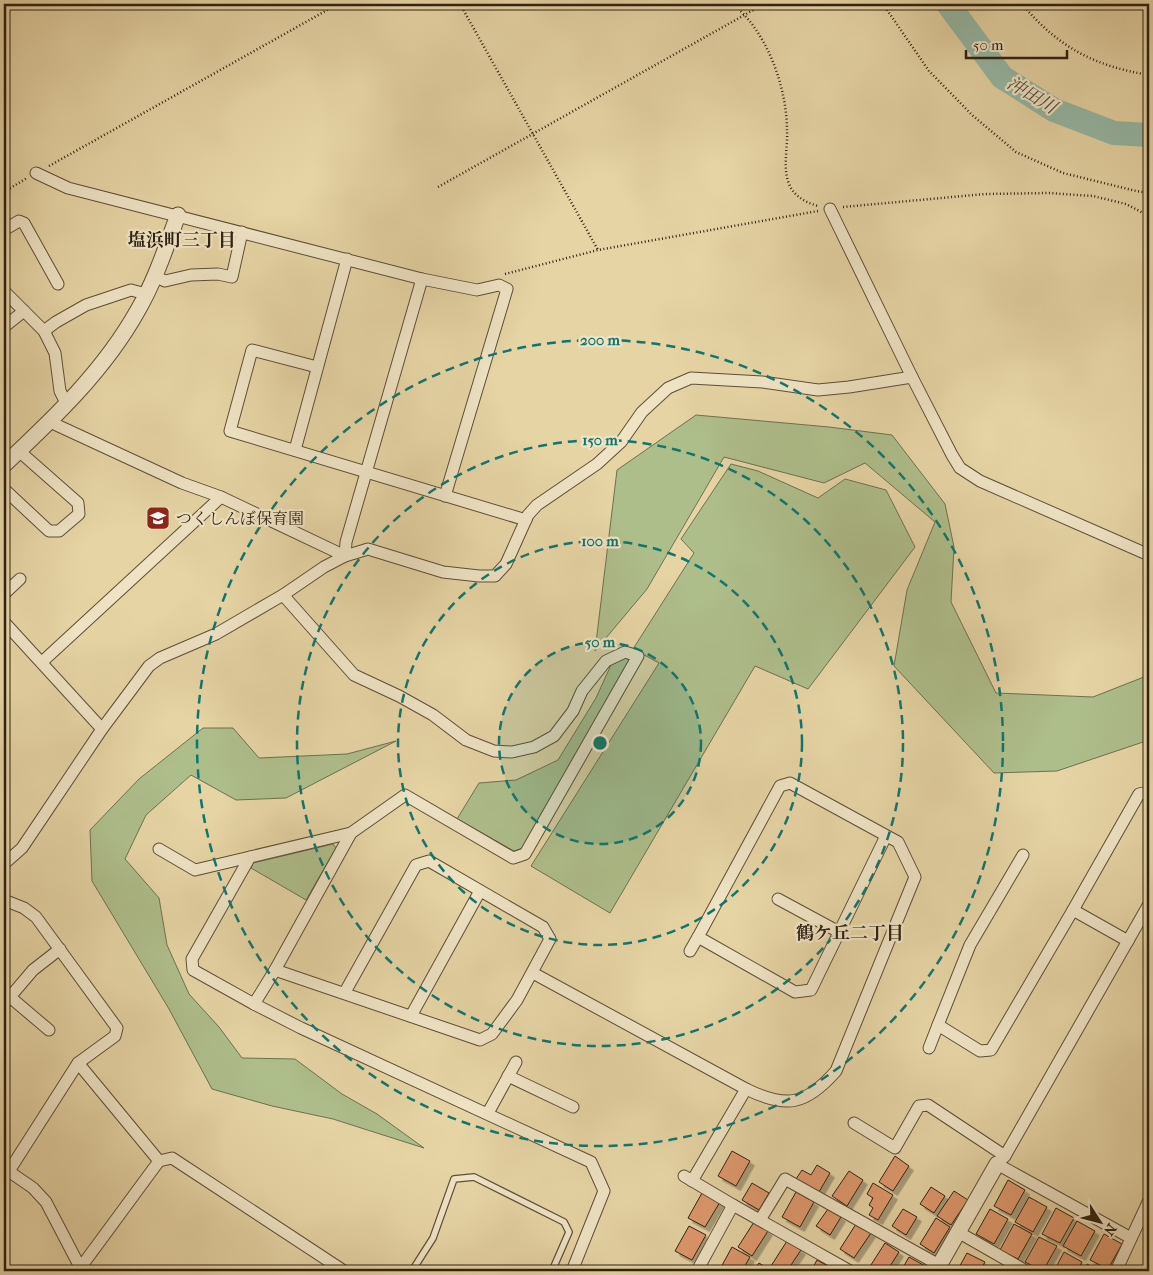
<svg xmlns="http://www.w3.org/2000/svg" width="1153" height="1275" font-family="'IM FELL French Canon','Noto Serif JP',serif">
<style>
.green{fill:#aebe8b;stroke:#6e704f}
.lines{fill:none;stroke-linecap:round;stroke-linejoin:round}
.river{stroke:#96b8a6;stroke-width:24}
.building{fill:#e0996e;stroke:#2e2113;filter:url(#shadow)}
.service-casing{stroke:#5c4e38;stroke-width:8}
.minor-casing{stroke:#5c4e38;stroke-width:13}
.tertiary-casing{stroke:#5c4e38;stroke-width:17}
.path{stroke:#2e2113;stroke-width:2.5;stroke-dasharray:1 2.5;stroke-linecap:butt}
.service{stroke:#efe3c4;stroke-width:5.5}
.minor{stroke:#efe3c4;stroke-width:11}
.tertiary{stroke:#efe3c4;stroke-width:15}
.ring{fill:none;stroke:#0f766e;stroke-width:2.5;stroke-dasharray:9 6}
.labels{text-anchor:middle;stroke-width:4.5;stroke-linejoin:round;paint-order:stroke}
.poi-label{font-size:16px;fill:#2e2113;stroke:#efe3c4;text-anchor:start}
.water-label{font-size:18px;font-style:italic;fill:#4d4e3f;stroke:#efe3c4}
.neighbourhood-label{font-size:18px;font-weight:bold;fill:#2e2113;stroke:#efe3c4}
.centre{fill:#0f766e;stroke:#efe3c4;stroke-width:2.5}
.ring-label{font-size:15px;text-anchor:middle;font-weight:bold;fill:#0f766e;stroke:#efe3c4;stroke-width:4.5;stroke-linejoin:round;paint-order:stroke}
</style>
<defs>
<filter id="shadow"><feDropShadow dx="4.5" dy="4.5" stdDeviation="0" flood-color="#0004"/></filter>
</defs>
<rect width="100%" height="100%" fill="#e6d4a5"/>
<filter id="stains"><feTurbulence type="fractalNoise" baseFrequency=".004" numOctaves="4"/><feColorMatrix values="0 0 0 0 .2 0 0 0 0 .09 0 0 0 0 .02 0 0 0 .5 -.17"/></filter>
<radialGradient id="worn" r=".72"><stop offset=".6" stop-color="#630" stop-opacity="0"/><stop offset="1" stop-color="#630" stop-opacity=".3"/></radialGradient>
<g class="green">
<path d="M696,415l133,12 63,8 53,69 9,43 -3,55 45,91 97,4 56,-22v65l-92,31 -63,2 -100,-107 13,-76 28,-68 -70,-59 -41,20 -100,-26 -77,132 -52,62 22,-181z"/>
<path d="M731,464l27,7 60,27 27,-19 41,11 29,57 -107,142 -53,-23 -145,247 -79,-47 128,-203 -26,-14 61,-96 -13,-14z"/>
<path d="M626,658l4,3 -107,187 -9,3 -57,-32 22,-36 37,-3 42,-20 38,-62 15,-33z"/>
<path d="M203,728h30l26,30 88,-4 49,-13 -110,57 -50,2 -45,-25 -45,40 -21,44 34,39 8,47 22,49 30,33 23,31 53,1 47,35 35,20 47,34 -91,-29 -61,-13 -60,-17 -43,-80 -77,-128 -2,-51 49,-51z"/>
<path d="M333,844l3,4 -30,52 -55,-32 2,-5z"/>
</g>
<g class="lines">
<path class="river" d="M948,4l54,73 52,33 60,23 35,2"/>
</g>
<g class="building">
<path d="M732,1151l18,10 -14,25 -18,-10z"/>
<path d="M895,1156l14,10 -16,25 -14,-9z"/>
<path d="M817,1165l13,8 -11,19 -23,-13 6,-9 9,5z"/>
<path d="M849,1171l14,9 -16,26 -15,-10z"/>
<path d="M1008,1180l17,10 -14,25 -17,-9z"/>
<path d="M752,1183l17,10 -10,17 -17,-10z"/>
<path d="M873,1183l20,12 -15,25 -9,-5 4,-7 -4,-3 4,-7 -6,-4z"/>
<path d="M931,1187l14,9 -11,17 -14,-9z"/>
<path d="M954,1191l14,9 -17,25 -14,-9z"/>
<path d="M796,1192l18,10 -14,25 -18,-10z"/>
<path d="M702,1193l18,9 -15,25 -17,-9z"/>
<path d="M1029,1197l18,10 -14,25 -18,-10z"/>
<path d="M1056,1208l18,10 -14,25 -18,-9z"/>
<path d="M828,1209l13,8 -11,18 -14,-9z"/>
<path d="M903,1209l14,8 -11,18 -14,-9z"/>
<path d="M990,1209l18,10 -14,25 -18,-10z"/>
<path d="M936,1218l14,9 -16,26 -14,-9z"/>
<path d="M1077,1221l18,10 -14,25 -18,-10z"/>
<path d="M754,1222l14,9 -16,25 -14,-9z"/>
<path d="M856,1224l15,9 -17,25 -14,-9z"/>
<path d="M1014,1224l18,10 -14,25 -18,-9z"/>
<path d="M689,1226l17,9 -14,25 -17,-9z"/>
<path d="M1104,1234l18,10 -14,25 -18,-9z"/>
<path d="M1039,1237l18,9 -14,25 -18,-9z"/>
<path d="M787,1241l14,9 -14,21h-9l-7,-5z"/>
<path d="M885,1243l14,9 -12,19h-13l-5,-3z"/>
<path d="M732,1247l18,10 -8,14h-23z"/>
<path d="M1064,1252l18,10 -5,9h-23z"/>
<path d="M967,1253l18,9 -5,9h-23z"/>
<path d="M909,1257l18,10 -3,4h-23z"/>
<path d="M817,1260l18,10 -1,1h-23z"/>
<path d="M759,1263l13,8h-19z"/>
<path d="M1087,1264l13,7h-17z"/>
</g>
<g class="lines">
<g class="service-casing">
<path id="service" d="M412,1271l21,-33 21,-59 20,-2 90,45 5,10 -17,39"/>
</g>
<g class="minor-casing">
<g id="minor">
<path d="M36,173l32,15 354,91 55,11 22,-5 8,4 -62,207"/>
<path d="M830,209l82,168 40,78 8,13 20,13 169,74"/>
<path d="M4,230l15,-9 5,2 34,61"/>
<path d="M154,276l11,5 26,-6 27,-1 14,3 10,-45"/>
<path d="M4,291l40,40 11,22 5,38 7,14"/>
<path d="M4,327l20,-16"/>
<path d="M44,331l12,-9 30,-17 45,-15 15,4"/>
<path d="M317,367l-65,-17 -22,81 296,89"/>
<path d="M50,422l132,61 39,14 124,59 1,-14 76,-263"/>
<path d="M295,450l52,-191"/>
<path d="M4,489l45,42h10l20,-17 -1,-11 -59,-52"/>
<path d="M4,594l16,-15"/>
<path d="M283,595l71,80 45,21 34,19 33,25 28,11 18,1 22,-5 20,-11 19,-25 9,-20 24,-30 19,-9 13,4 -113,198 -12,4 -108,-63 -54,38 -101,24 -58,102 1,11 61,34 47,24 290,134 13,29 -32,80"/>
<path d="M4,622l98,107"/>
<path d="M42,662l179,-165"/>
<path d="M159,849l36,21 55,-13"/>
<path d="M1023,855l-53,90 -32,80 42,26 11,-1 82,-140 66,-116 10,-2"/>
<path d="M4,864l18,-16 80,-119 47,-63 11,-8 56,-24 67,-39 41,-28 21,-11 23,-7 75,23 36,4h16l11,-12 22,-49 9,-10 60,-41 24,-22 21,-30 26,-24 23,-10 71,4 56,8 31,-3 63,-10"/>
<path d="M778,899l61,33"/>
<path d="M4,900l20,8 12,9 81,111 -2,8 -37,27 -69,108 -5,4"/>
<path d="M1073,910l55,31"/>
<path d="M690,951l8,-14"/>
<path d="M275,970l205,70 12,-6 25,-34 33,-61 -7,-12 -114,-66 -13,4 -71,127"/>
<path d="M533,973l213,116 -54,92"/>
<path d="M10,997l39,33"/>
<path d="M4,1004l29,-34 27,-21"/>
<path d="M254,1004l21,-34 76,-137"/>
<path d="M411,1016l69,-125"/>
<path d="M929,1048l9,-23"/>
<path d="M78,1063l81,98"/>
<path d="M508,1076l65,31"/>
<path d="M746,1089c41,20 60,16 90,-18l79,-194 -17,-35 -108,-59 -10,3 -82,151 97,55 16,-2 75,-154"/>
<path d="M488,1113l28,-51"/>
<path d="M854,1123l41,25 24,-42 9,-1 77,51"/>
<path d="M4,1168l29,20 13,14 35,67"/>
<path d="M684,1176l49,29"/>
<path d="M760,1220l25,-41 154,86"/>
<path d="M958,1232l68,39"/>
<path d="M1131,1238l-134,-74 8,-8 144,-252"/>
<path d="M78,1271l81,-110 13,-3 172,113"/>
<path d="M697,1271l36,-66 117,66"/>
<path d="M1116,1271l33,-71"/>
</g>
</g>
<g class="tertiary-casing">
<g id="tertiary">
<path d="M4,465c50,-47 100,-94 134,-155 17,-29 28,-63 40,-95"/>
<path d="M936,1271l61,-107"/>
</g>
</g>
<g class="path">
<path d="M460,4l138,246"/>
<path d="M733,4c34,28 54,83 54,127 1,15 -4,35 1,50 4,14 16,21 30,25"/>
<path d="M883,4l46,67 43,44 44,37 47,21 73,18 13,2"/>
<path d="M1022,4c36,43 72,62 127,71"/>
<path d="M49,166l289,-162"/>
<path d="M438,187l326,-183"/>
<path d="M4,192l23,-14"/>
<path d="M843,207l142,-13 64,-1 44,3 33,8 23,12"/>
<path d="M505,274l93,-24 220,-39"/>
</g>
<use href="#service" class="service"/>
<use href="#minor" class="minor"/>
<use href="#tertiary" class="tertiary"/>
</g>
<circle cx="600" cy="743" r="101" fill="#0f766e" fill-opacity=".12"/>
<g class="ring">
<circle cx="600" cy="743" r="101"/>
<circle cx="600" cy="743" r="202"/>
<circle cx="600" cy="743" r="303"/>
<circle cx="600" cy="743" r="403"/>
</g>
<defs>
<g id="school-square" transform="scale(1.25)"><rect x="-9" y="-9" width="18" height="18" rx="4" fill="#8f2418" stroke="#efe3c4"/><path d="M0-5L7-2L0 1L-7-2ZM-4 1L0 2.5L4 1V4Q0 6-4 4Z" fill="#fff"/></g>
</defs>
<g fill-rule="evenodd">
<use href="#school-square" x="158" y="518"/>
</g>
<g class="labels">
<g class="poi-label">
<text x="176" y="524">つくしんぼ保育園</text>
</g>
<g class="water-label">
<text transform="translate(1032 95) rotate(31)" y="6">沖田川</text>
</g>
<g class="neighbourhood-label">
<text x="182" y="246">塩浜町三丁目</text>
<text x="850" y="939">鶴ケ丘二丁目</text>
</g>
</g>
<circle cx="600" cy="743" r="8" class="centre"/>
<g class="ring-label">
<text x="600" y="345">200 m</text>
<text x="600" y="445">150 m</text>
<text x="600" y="546">100 m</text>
<text x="600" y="647">50 m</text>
</g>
<rect width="1153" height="1275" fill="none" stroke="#e6d4a5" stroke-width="20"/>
<rect x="5" y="5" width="1143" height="1265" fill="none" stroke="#2e2113" stroke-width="2.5"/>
<rect x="10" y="10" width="1133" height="1255" fill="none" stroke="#2e2113"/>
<g transform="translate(1100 1222) rotate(126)" stroke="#efe3c4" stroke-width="4" paint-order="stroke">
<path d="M0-4L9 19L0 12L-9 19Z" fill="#2e2113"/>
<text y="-8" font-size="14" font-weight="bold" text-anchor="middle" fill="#2e2113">N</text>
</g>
<path d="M966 50v8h101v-8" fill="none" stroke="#2e2113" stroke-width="2.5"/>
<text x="973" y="50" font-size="15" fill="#2e2113" stroke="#efe3c4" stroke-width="4" paint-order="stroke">50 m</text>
<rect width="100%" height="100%" filter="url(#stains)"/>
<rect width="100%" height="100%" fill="url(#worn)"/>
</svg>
